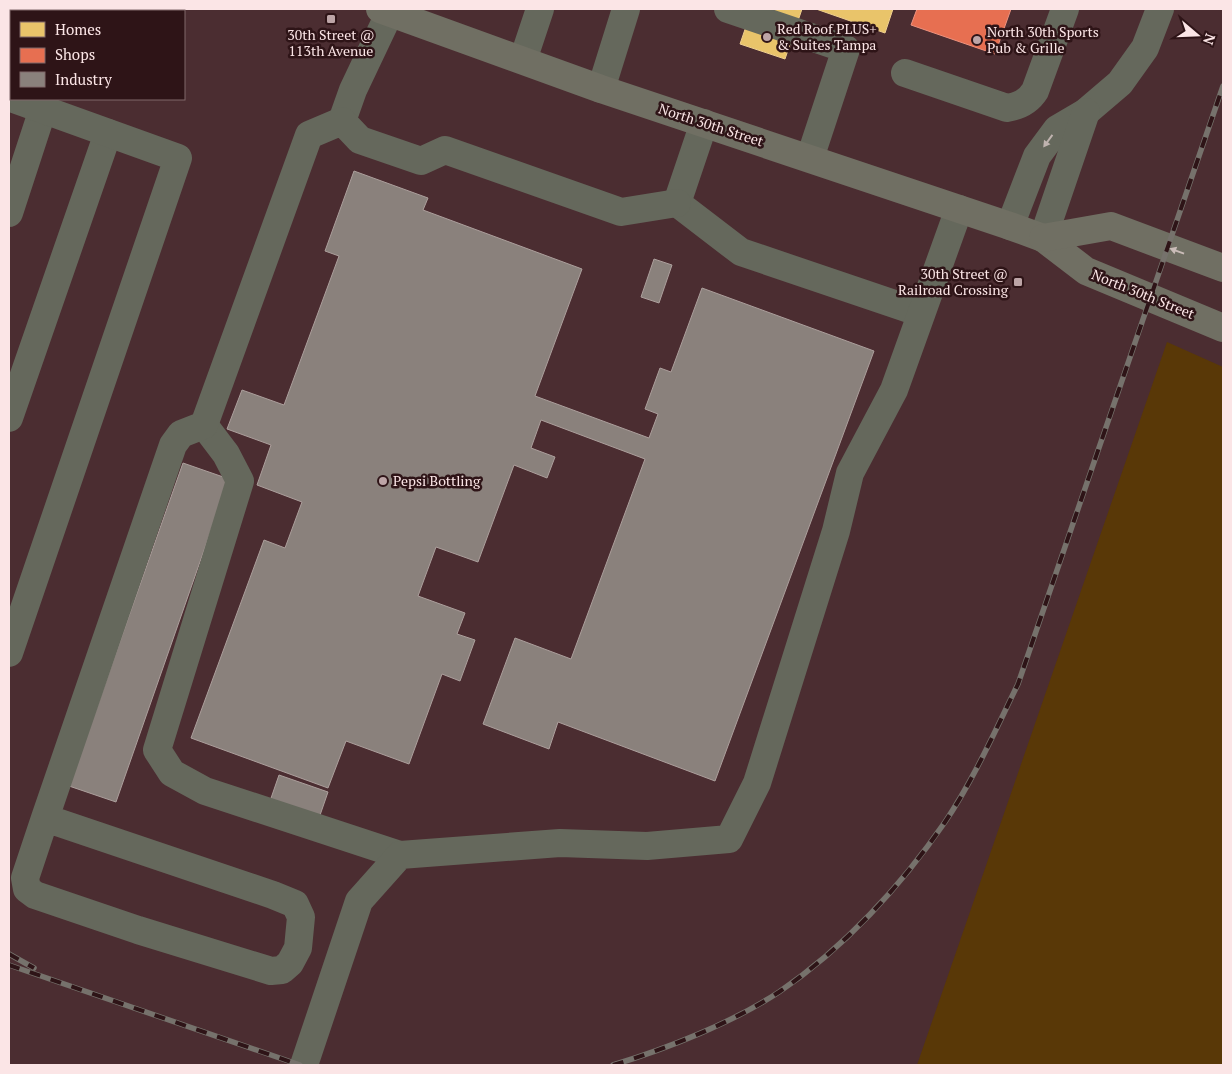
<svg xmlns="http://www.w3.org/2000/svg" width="1232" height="1074" font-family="'PT Serif',serif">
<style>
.green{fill:#593807}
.homes{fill:#e9c46a;stroke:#eece8f}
.shops{fill:#e76f51;stroke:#ed927e}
.industry{fill:#8a817c;stroke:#ac9f9c}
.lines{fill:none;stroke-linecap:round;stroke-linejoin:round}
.minor{stroke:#65685c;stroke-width:28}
.major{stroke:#706f63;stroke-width:28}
.rail-casing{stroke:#76726c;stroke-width:5.5}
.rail{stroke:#2e1417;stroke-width:4;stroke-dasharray:11;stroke-linecap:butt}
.oneway{fill:#bfb3af}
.oneway2{fill:#cabcb8}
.poi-dot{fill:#bda5a7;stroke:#2e1417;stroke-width:2}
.labels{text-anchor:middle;stroke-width:5;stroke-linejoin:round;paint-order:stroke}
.poi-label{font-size:14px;fill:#fbe5e6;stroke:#2e1417;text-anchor:start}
.street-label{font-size:14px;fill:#fbe5e6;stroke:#2e1417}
</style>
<rect width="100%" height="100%" fill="#4b2d31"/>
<path class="green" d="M1167,342l56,25v698h-306z"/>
<g class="homes">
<path d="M752,9h50l-17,50 -45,-15z"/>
<path d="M816,9h77l-8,24z"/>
</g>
<path class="shops" d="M917,9h94l-16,45 -84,-29z"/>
<g class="industry">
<path d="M354,171l74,27 -5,12 159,59 -47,127 114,42 9,-24 -13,-5 15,-41 11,4 31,-84 172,63 -159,430 -157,-59 -9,27 -66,-25 32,-86 56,21 74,-200 -104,-39 -10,28 24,9 -8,21 -33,-13 -36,97 -42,-15 -18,49 47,17 -8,21 18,6 -15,41 -18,-7 -33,90 -63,-23 -18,47 -137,-50 73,-198 21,8 17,-46 -45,-17 14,-40 -44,-16 15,-39 42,15 55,-149 -14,-5z"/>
<path d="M654,259l18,6 -13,38 -18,-6z"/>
<path d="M183,463l46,16 -113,323 -47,-16z"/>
<path d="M279,775l49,17 -10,29 -49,-17z"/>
</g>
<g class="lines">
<g class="minor">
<path d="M728,9l118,40 -36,109"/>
<path d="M523,60l17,-51"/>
<path d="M905,73l102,35c12,-2 21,-6 28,-17l30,-82"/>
<path d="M601,89l25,-80"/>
<path d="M342,121l11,-31 37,-78"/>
<path d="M704,123l-27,80 64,49 180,61"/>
<path d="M9,213l34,-104"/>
<path d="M1010,226l27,-70 20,-27 29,-17 34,-29 25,-35 15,-39"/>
<path d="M1043,238l43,-126"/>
<path d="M9,418l99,-285"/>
<path d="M204,425l22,29 14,27 -83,269 15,23 33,18 195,64"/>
<path d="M9,653l169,-495 -164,-59"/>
<path d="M45,818l228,77 22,9 6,13 -3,31 -8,15 -8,7 -11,1 -133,-41 -103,-35 -8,-6 -2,-11 20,-60 128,-373 8,-11 23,-9 105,-290 33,-14 18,19 61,21 24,-11 176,62 56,-9"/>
<path d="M304,1065l55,-164 41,-46 160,-12 87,3 82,-7 28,-56 79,-252 14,-58 44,-83 65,-181"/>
</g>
<g class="major">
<path d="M380,9l221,80 409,137 33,12 43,33 137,57"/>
<path d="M1043,238l68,-12 112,42"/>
</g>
<g class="rail-casing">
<g id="rail">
<path d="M9,954l25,14"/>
<path d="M9,965l291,100"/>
<path d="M613,1065c53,-16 119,-42 166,-73 65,-44 122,-106 166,-170 29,-43 50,-91 73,-138l205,-598"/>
</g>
</g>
<use href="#rail" class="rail"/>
</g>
<defs><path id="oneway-solid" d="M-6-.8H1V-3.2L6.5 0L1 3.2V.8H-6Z" transform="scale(1.25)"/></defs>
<use class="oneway" href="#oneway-solid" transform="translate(1048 141) rotate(126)"/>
<use class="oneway2" href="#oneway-solid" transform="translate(1177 251) rotate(-160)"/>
<g class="poi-dot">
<rect x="326" y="14" width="10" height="10" rx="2.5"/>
<circle cx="767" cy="37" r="5"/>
<circle cx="977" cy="40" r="5"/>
<rect x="1013" y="277" width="10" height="10" rx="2.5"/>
<circle cx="383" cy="481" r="5"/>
</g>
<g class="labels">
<g class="poi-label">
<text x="777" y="34">Red Roof PLUS+<tspan x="777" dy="16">&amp; Suites Tampa</tspan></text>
<text x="987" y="37">North 30th Sports<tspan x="987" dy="16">Pub &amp; Grille</tspan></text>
<text x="331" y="40" text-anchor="middle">30th Street @<tspan x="331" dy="16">113th Avenue</tspan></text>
<text x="1008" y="279" text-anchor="end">30th Street @<tspan x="1008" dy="16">Railroad Crossing</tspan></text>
<text x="393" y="486">Pepsi Bottling</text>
</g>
<g class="street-label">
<text transform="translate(711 125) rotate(18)" y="5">North 30th Street</text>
<text transform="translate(1143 294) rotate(22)" y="5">North 30th Street</text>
</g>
</g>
<rect width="1232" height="1074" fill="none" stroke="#fbe5e6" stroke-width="20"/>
<rect x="10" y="10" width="175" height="90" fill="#2e1417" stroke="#80686a"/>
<rect x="20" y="22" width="25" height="15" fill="#e9c46a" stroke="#80686a"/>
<text x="55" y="35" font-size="15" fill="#fbe5e6">Homes</text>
<rect x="20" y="48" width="25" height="15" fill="#e76f51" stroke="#80686a"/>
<text x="55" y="60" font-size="15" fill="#fbe5e6">Shops</text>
<rect x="20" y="72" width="25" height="15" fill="#8a817c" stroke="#80686a"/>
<text x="55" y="85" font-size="15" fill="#fbe5e6">Industry</text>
<g transform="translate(1197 35) rotate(109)" stroke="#2e1417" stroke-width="4" paint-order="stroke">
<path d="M0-4L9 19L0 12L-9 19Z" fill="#fbe5e6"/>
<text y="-8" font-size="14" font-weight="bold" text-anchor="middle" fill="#fbe5e6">N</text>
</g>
</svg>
